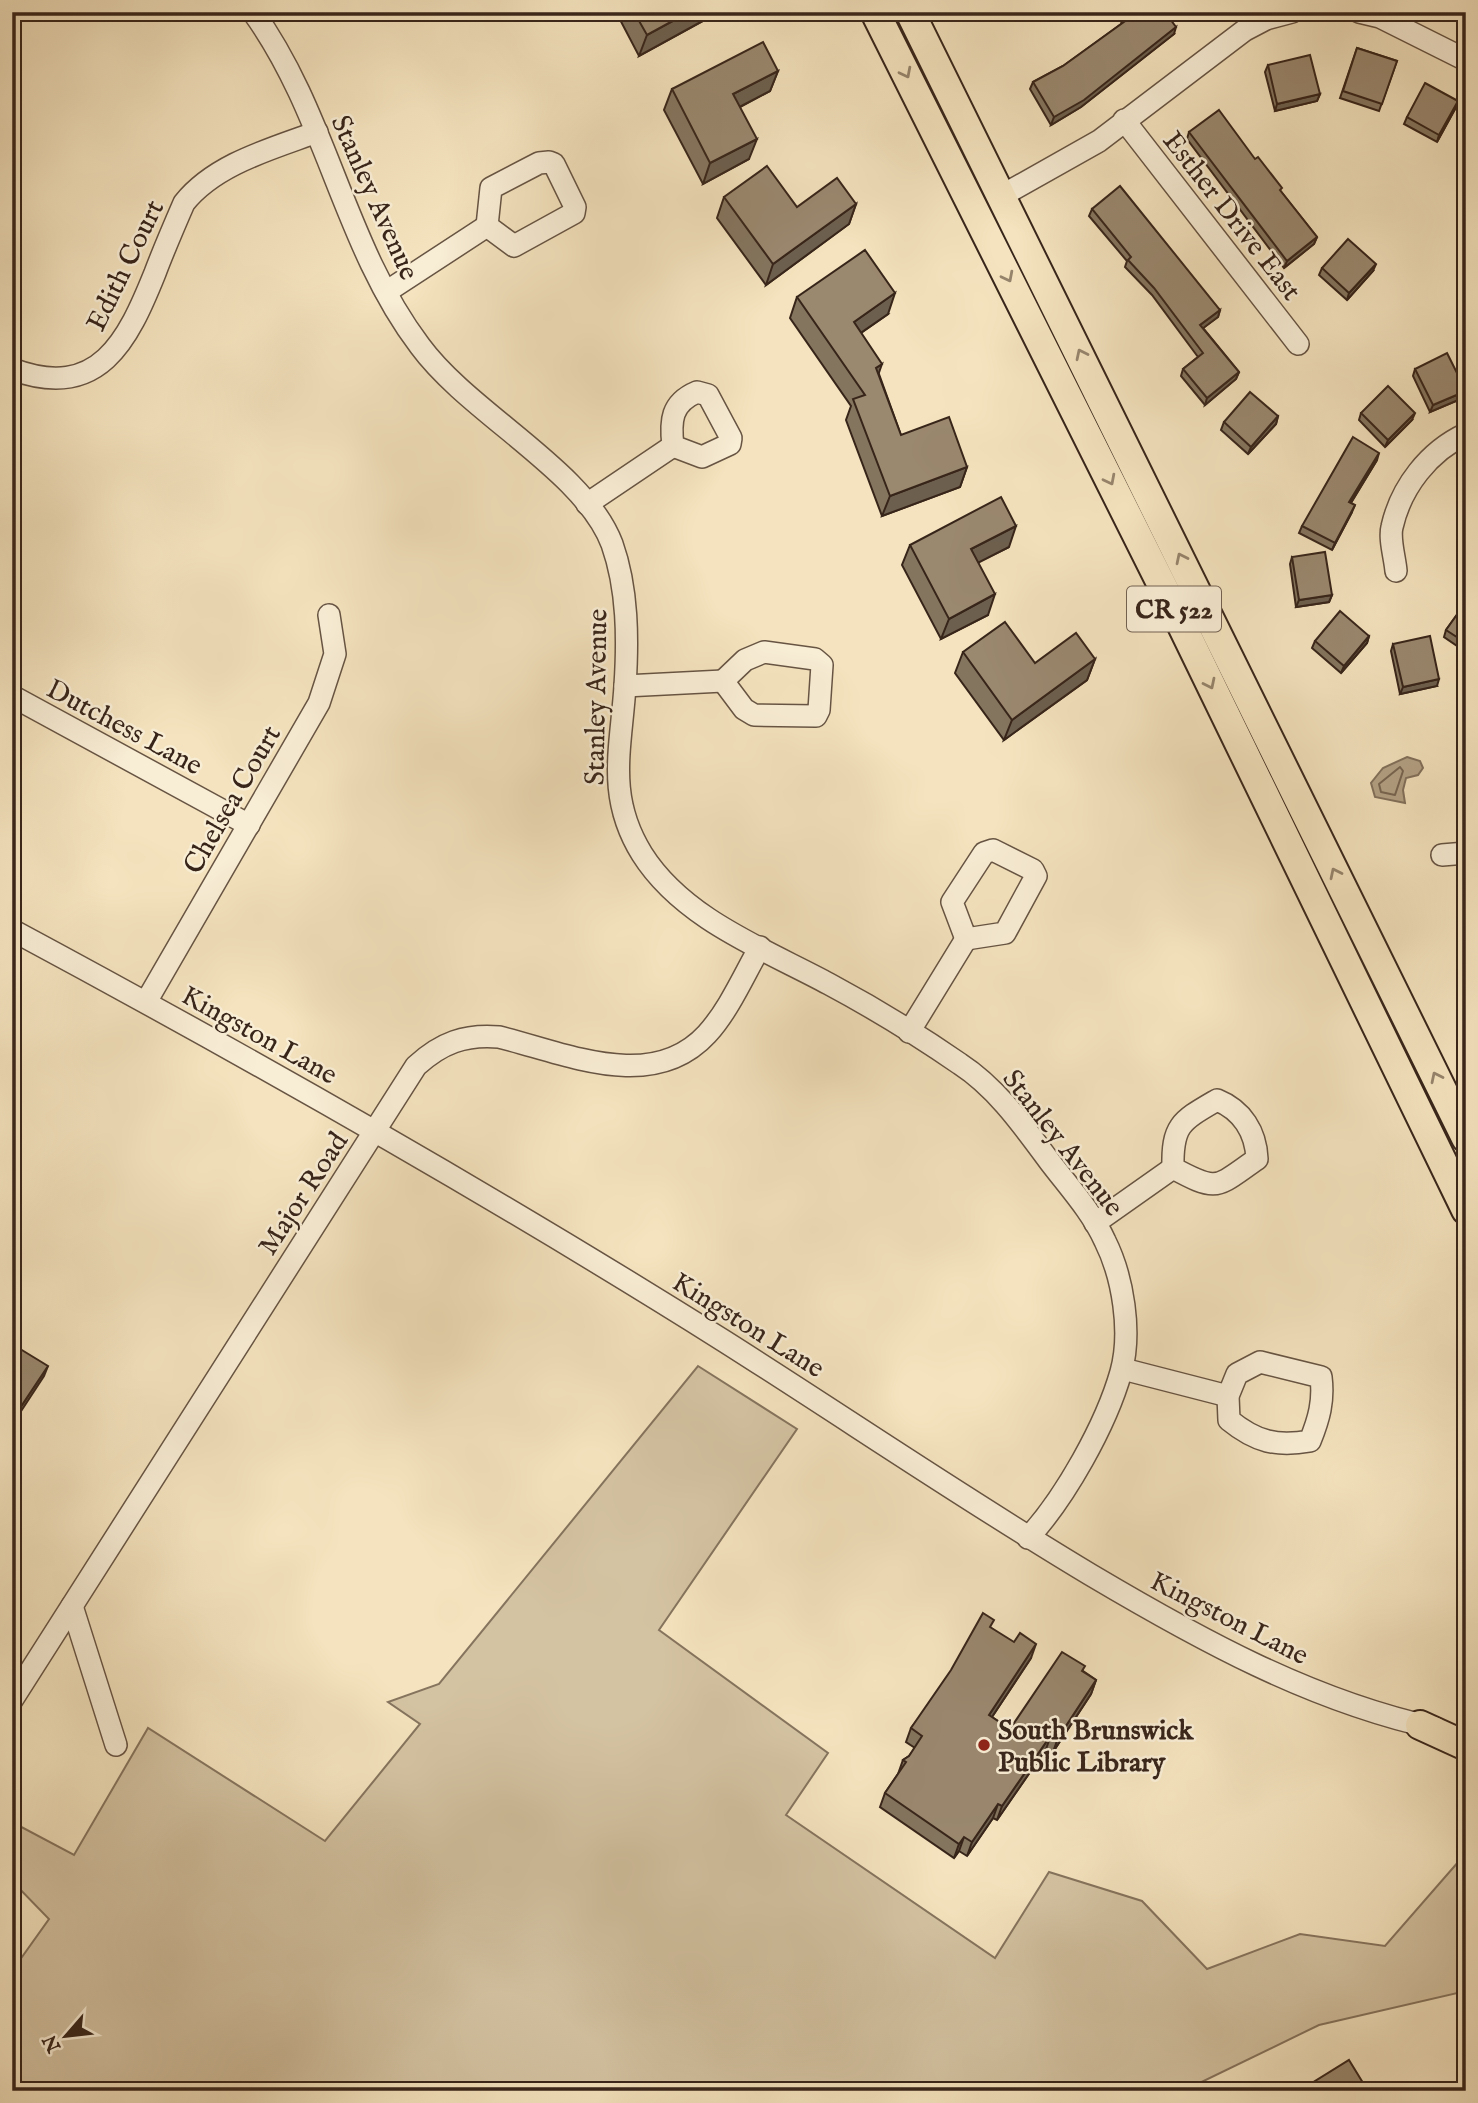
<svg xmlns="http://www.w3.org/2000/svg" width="1478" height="2103" font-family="'IM FELL English',serif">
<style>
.green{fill:#d4c3a2;stroke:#86745e;stroke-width:2}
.water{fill:#b4a286;stroke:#82705b;stroke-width:2}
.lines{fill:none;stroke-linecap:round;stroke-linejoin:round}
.shore{stroke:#766450;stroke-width:2}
.minor-casing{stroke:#675443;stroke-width:24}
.major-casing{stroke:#38251a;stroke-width:32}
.minor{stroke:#f8edd5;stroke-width:21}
.major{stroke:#f4e3be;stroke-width:28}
.wall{fill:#84755f;stroke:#38251a;stroke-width:2}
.shaded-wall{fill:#6c5f4e;stroke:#38251a;stroke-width:2}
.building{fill:#9a886f;stroke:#38251a;stroke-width:2}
.oneway{stroke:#96846c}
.poi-dot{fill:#8f2418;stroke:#f8edd5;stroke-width:2.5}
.labels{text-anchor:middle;stroke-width:5;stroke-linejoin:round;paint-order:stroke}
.shield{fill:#f8edd5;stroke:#726152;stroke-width:2}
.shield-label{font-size:26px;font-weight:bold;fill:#38251a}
.street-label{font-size:28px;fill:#38251a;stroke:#f8edd5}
.poi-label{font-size:28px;font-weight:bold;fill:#38251a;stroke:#f8edd5;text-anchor:start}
</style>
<rect width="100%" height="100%" fill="#f4e3be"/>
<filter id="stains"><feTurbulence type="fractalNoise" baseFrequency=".00286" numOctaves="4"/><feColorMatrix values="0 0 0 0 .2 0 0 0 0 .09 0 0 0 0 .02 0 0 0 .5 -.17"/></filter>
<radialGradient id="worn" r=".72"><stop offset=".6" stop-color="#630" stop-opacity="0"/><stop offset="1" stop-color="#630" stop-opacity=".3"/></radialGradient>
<path class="green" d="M698,1366l99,63 -138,201 169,123 -42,62 209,143 54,-86 93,29 65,68 93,-35 85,12 81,-93v131l-4,8 -143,33 -136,66h-1171v-120l37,-52 -37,-38v-59l62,33 74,-127 177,113 95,-117 -32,-22 51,-18z"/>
<path class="water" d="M1407,757l13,4 3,7 -5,7 -12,3 -3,12 2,13 -30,-6 -4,-14 12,-15z"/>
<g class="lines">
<path class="shore" d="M1400,767l3,4 -8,24 -14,-3 -2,-8z"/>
<g class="minor-casing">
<g id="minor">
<path d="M253,12c74,102 91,234 167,334 50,68 164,124 192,198 16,45 16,96 13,142 -4,63 -19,110 17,168 41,65 122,95 187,130 45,24 89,51 131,80 37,24 64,63 90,98 19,25 42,50 55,79 18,36 27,91 16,131 -15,53 -56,126 -93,166"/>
<path d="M1359,12l21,5 86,43"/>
<path d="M1124,120l174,224"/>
<path d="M549,162l5,2 21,43 -1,6 -60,33 -27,-20 4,-38 48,-25z"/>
<path d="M1003,195l96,-54 146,-111 21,-11 26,-7"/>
<path d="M386,292l101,-66"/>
<path d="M12,369c87,33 116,-29 143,-96 9,-24 19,-47 29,-70 31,-39 87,-54 133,-71"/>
<path d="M697,392l11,3 23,43 -1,6 -28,13 -29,-11c-3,-25 -2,-43 24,-54z"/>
<path d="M587,504l86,-58"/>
<path d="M1396,571c-1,-13 -7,-32 -4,-44 9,-40 37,-76 74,-93"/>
<path d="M764,652l51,7 7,6 -3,45 -3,6 -62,-1 -10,-6 -21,-28 22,-21z"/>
<path d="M625,686l98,-5"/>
<path d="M12,696l237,129"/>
<path d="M993,850l40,20 3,6 -31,57 -39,6 -14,-37 32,-49z"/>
<path d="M1442,855l24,-2"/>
<path d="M12,930c242,130 480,265 712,411 123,78 243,160 367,234 108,64 220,126 344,153"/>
<path d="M146,1002l173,-299 16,-49 -6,-39"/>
<path d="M909,1032l57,-93"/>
<path d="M1217,1100c25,10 39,32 40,59 -41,28 -38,34 -84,9 -1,-43 8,-47 44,-68z"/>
<path d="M1095,1223l78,-55"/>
<path d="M1260,1362l61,15c3,24 -2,42 -11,64 -33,6 -54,1 -81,-21l-1,-24 9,-22z"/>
<path d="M1123,1369l105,27"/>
<path d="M72,1606l44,139"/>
<path d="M12,1700l404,-634c25,-23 49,-32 83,-29 66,16 153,57 208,-3 22,-24 37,-59 53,-87"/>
</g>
</g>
<g class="major-casing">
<g id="major">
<path d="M875,12l298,595 293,603"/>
<path d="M910,12l556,1126"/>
<path d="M1420,1725l46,21"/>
</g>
</g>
<use href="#minor" class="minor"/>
<use href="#major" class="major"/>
</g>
<g class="wall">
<path d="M616,12h103l-80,44z"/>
<path d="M1455,12h11v6z"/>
<path d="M1122,20l52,14 -93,73 -30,18 -21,-36 3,-7 30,-16 58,-42z"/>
<path d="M1357,48l40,13 -18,50 -39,-13z"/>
<path d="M1268,65l52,29 -3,7 -42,10 -10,-39z"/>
<path d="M778,71l-8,20 -30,16 9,52 -46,25 -39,-74 8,-21z"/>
<path d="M1458,101l-3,8 -18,33 -33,-18 3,-7z"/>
<path d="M1189,132l66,27 62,78 -3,7 -30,24 -97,-129z"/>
<path d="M724,197l73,10 59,-3 -7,20 -83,61 -49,-67z"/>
<path d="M1092,209l128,101 -2,7 -15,11 36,44 -3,7 -31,26 -24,-29 2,-7 15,-12 -46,-62 -27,-28 2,-6 -38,-45z"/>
<path d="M1322,268l51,3 -26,29 -28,-25z"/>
<path d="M797,297l91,17 -27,19 18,41 22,61 66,32 -7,20 -78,29 -36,-96 5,-14 -61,-88z"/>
<path d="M1415,369l48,29 -33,14 -17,-36z"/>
<path d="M1361,413l51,7 -27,27 -26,-27z"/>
<path d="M1278,416l-2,8 -28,30 -27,-24 3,-8z"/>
<path d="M1377,460l-26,43 1,9 -20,38 -33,-17 3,-7z"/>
<path d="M910,545l99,2 -31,15 10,53 -47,24 -39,-74z"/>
<path d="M1292,557l40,38 -3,7 -33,5 -6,-43z"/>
<path d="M1466,602v50l-22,-15 2,-7z"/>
<path d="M1369,636l-2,7 -26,30 -29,-25 3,-7z"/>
<path d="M1393,644l44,42 -37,8 -9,-43z"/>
<path d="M963,652l72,11 60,-4 -8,21 -83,60 -49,-67z"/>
<path d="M991,1628l40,30 -39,59 18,12 73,-58 13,9 -5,14 -38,58 -7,-3 -49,71 -4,-2 -26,38 -8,-5 -5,7 -74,-51 5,-14 13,-19 5,-14 6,-4 6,-8 -9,-6 5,-14z"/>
</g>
<g class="shaded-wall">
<path d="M689,12h30l-80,44 8,-21z"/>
<path d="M1176,27l-2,7 -93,73 -30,18 3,-8z"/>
<path d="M778,71l-8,20 -44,23 7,-20z"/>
<path d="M1320,94l-3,7 -42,10 2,-7z"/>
<path d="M1458,101l-3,8 -18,33 2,-7z"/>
<path d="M757,139l-8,20 -46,25 7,-21z"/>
<path d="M856,204l-7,20 -83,61 7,-21z"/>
<path d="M1317,237l-3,7 -30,24 3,-7z"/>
<path d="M1376,264l-3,7 -26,29 2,-7z"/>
<path d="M895,293l-7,21 -42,29 8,-21z"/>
<path d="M1220,310l-2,7 -20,15 2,-7z"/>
<path d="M882,364l-7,20 1,-16z"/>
<path d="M1239,372l-3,7 -31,26 2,-7z"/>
<path d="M1466,391l-3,7 -33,14 3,-7z"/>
<path d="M1415,413l-3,7 -27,27 3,-7z"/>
<path d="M1278,416l-2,8 -28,30 3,-7z"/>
<path d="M1379,453l-2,7 -30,49 2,-7z"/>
<path d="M967,467l-7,20 -78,29 8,-20z"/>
<path d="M1355,505l-3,7 -20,38 3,-7z"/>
<path d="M1016,526l-7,21 -45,23 7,-21z"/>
<path d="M995,594l-7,21 -47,24 8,-20z"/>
<path d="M1332,595l-3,7 -33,5 3,-7z"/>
<path d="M1369,636l-2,7 -26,30 3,-7z"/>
<path d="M1095,659l-8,21 -83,60 8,-20z"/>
<path d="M1439,679l-2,7 -37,8 3,-7z"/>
<path d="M48,1366l-4,10 -32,49v-5z"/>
<path d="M1036,1644l-5,14 -47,71 5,-14z"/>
<path d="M1096,1680l-5,14 -38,58 5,-14z"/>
<path d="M1051,1735l-5,14 -49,71 5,-14z"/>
<path d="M998,1804l-5,14 -26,38 5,-14z"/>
<path d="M964,1837l-5,14 -5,7 5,-14z"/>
</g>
<g class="building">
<path d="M634,12h55l-42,23z"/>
<path d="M1132,12h33l11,15 -92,73 -30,17 -21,-35 30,-16 61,-44 -2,-2z"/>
<path d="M763,42l15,29 -45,23 24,45 -47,24 -38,-74z"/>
<path d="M1357,48l40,13 -15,43 -39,-13z"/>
<path d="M1310,55l10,39 -43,10 -9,-39z"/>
<path d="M1425,83l33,18 -19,34 -32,-18z"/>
<path d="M1219,110l36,49 3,-2 24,31 -2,2 37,47 -30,24 -98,-129z"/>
<path d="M767,166l30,41 40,-29 19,26 -83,60 -49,-67z"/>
<path d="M1120,186l100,124 -20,15 39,47 -32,26 -24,-29 20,-16 -49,-65 -26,-28 3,-3 -39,-48z"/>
<path d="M1348,239l28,25 -27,29 -27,-25z"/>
<path d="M865,250l30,43 -41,29 28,42 -6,4 25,67 48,-18 18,50 -77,29 -37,-97 12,-4 -68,-98z"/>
<path d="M1447,353l19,38 -33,14 -18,-36z"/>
<path d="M1388,386l27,27 -27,27 -27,-27z"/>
<path d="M1250,392l28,24 -27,31 -27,-25z"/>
<path d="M1353,437l26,16 -30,49 6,3 -20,38 -33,-17z"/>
<path d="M1001,497l15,29 -45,23 24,45 -46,25 -39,-74z"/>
<path d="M1325,552l7,43 -33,5 -7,-43z"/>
<path d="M1466,602v41l-20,-13z"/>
<path d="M1340,611l29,25 -25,30 -29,-25z"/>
<path d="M1005,622l30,41 41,-30 19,26 -83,61 -49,-68z"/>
<path d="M1430,636l9,43 -36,8 -10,-43z"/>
<path d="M12,1344l36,22 -36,54z"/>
<path d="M983,1613l11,7 -4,7 24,15 6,-9 16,11 -47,71 21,14 52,-77 23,14 -3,5 14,9 -38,58 -7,-3 -49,71 -4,-2 -26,38 -8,-5 -5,7 -74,-51 21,-31 -3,-2 6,-4 13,-20 -11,-8 40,-58z"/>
<path d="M1349,2060l19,31h-69z"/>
</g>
<defs><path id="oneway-chevron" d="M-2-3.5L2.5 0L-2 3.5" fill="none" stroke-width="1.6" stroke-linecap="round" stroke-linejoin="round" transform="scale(1.75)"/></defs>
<g class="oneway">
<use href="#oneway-chevron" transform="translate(906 73) rotate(63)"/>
<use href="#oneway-chevron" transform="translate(1008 277) rotate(63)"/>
<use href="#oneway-chevron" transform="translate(1081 354) rotate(-116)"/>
<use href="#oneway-chevron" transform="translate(1110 480) rotate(63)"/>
<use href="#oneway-chevron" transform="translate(1181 558) rotate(-116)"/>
<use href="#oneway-chevron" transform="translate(1210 684) rotate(64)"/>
<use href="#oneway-chevron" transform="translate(1335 873) rotate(-116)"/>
<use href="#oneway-chevron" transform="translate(1436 1077) rotate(-116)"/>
</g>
<circle class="poi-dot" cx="984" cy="1745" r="7"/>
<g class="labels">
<rect class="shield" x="1127" y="586.5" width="94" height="45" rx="5"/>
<g class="shield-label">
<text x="1174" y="618">CR 522</text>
</g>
<g class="street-label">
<text transform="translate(376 197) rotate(66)" y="10">Stanley Avenue</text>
<text transform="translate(1233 215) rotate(52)" y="10">Esther Drive East</text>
<text transform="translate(124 265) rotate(-64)" y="10">Edith Court</text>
<text transform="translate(595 697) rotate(-89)" y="10">Stanley Avenue</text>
<text transform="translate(125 726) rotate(28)" y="10">Dutchess Lane</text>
<text transform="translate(231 799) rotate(-60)" y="10">Chelsea Court</text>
<text transform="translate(260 1034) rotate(29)" y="10">Kingston Lane</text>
<text transform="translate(1064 1142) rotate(52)" y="10">Stanley Avenue</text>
<text transform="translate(302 1193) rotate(-57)" y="10">Major Road</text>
<text transform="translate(749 1324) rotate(32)" y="10">Kingston Lane</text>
<text transform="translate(1230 1617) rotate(27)" y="10">Kingston Lane</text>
</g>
<g class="poi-label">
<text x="998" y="1739">South Brunswick<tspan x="998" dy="32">Public Library</tspan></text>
</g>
</g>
<rect width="1478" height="2103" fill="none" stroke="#f4e3be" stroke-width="42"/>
<rect x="14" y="14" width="1450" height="2075" fill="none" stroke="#38251a" stroke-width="3.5"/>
<rect x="21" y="21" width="1436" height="2061" fill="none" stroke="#38251a" stroke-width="2"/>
<g transform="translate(66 2036) rotate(242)" stroke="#f8edd5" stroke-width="5" paint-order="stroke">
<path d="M0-5L12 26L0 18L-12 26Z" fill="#38251a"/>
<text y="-10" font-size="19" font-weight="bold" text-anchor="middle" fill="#38251a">N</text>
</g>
<rect width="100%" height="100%" filter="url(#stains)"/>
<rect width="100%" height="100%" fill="url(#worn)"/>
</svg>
